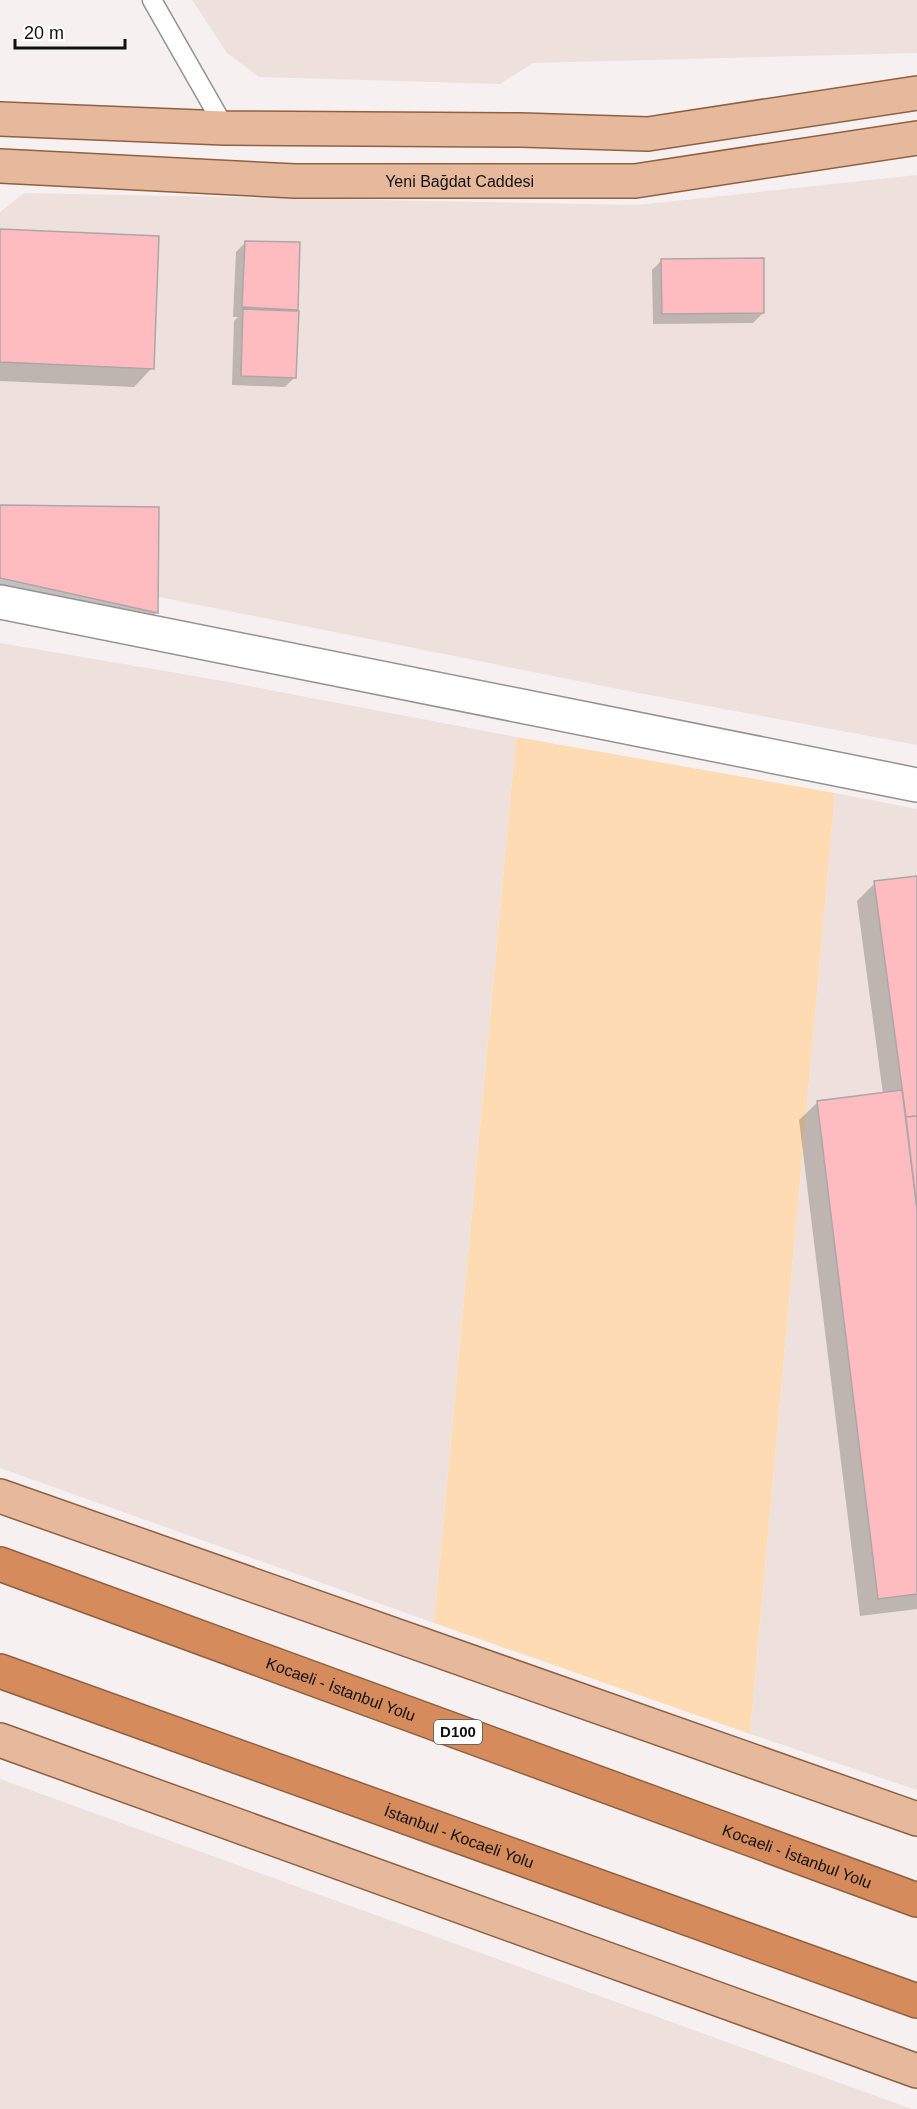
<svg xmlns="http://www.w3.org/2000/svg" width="917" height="2109" font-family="Arial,sans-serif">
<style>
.built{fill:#eee1dd}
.green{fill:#fedbb2}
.shadow{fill:#0003}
.building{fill:#ffbcc0;stroke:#aca7a7;stroke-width:1.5}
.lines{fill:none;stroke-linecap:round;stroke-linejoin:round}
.lane-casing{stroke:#969291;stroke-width:21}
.street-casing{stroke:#969291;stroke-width:36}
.primary-casing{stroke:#906041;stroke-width:36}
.highway-casing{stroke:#906041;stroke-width:36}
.lane{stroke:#fff;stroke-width:18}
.street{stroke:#fff;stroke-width:33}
.primary{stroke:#e6b99d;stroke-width:33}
.highway{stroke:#d58b5c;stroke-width:33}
.labels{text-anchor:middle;stroke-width:5;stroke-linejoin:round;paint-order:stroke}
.shield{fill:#fff;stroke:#585857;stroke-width:1.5}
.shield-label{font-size:15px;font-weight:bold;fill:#11100f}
.street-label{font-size:16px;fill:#11100f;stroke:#fff}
</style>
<rect width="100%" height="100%" fill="#f6f1f0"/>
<g class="built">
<path d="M192,0h725v53l-384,10 -33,21 -241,-7 -32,-24z"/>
<path d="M917,175v570l-284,-53 -609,-122 -24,-30v-328l24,-19 613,12z"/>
<path d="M0,643l218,37 298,57 -82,886 -434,-155z"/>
<path d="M835,793l82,16v981l-167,-56z"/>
<path d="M0,1779l912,330h-912z"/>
</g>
<path class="green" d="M516,737l319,56 -85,941 -316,-111z"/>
<g class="shadow">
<path d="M0,231l152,137 -18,19 -134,-6z"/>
<path d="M246,242l50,67 -3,3 2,65 -10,10 -53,-2 2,-64 4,-4h-5l3,-65z"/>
<path d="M662,260l101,53 -10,10 -100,1 -1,-54z"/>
<path d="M0,506l157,106 -15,15 -142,-32z"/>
<path d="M917,877v732l-57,7 -61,-496 19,-18 65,-8 -26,-193 18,-18z"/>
</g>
<g class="building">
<path d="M0,229l159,7 -5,133 -154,-7z"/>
<path d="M245,241l55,1 -2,68 -56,-3z"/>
<path d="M764,258v55l-102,1 -1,-55z"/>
<path d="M243,309l56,2 -3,67 -55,-2z"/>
<path d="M0,505l159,2 -1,106 -158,-35z"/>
<path d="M917,876v240l-11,1 -32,-236z"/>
<path d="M902,1090l15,119v385l-39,5 -61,-498z"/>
<path d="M917,1116v93l-11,-92z"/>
</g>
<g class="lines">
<g class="lane-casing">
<path id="lane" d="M152,0l73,128"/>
</g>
<g class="street-casing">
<path id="street" d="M0,602l917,183"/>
</g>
<g class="primary-casing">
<g id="primary">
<path d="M0,119l225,9 296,2 127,4 269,-41"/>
<path id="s1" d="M0,166l295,15h340l282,-43"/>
<path d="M0,1496l917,323"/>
<path d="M0,1740l917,331"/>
</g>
</g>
<g class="highway-casing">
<g id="highway">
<path id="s2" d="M0,1564l917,336"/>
<path id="s3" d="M0,1671l917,330"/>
</g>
</g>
<use href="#lane" class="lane"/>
<use href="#street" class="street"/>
<use href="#primary" class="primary"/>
<use href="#highway" class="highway"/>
</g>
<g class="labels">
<rect class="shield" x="434" y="1720" width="48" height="24" rx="4.5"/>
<g class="shield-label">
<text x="458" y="1737">D100</text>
</g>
<g class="street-label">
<text dy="6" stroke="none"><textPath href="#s1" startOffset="460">Yeni Bağdat Caddesi</textPath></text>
<text dy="6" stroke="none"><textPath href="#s2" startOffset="363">Kocaeli - İstanbul Yolu</textPath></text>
<text dy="6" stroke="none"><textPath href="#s3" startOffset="488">İstanbul - Kocaeli Yolu</textPath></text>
<text dy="6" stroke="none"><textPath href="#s2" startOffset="849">Kocaeli - İstanbul Yolu</textPath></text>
</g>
</g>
<path d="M15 39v9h110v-9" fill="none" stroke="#11100f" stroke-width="3"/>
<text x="24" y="39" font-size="18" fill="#11100f" stroke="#ffffff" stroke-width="4.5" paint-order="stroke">20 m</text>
</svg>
